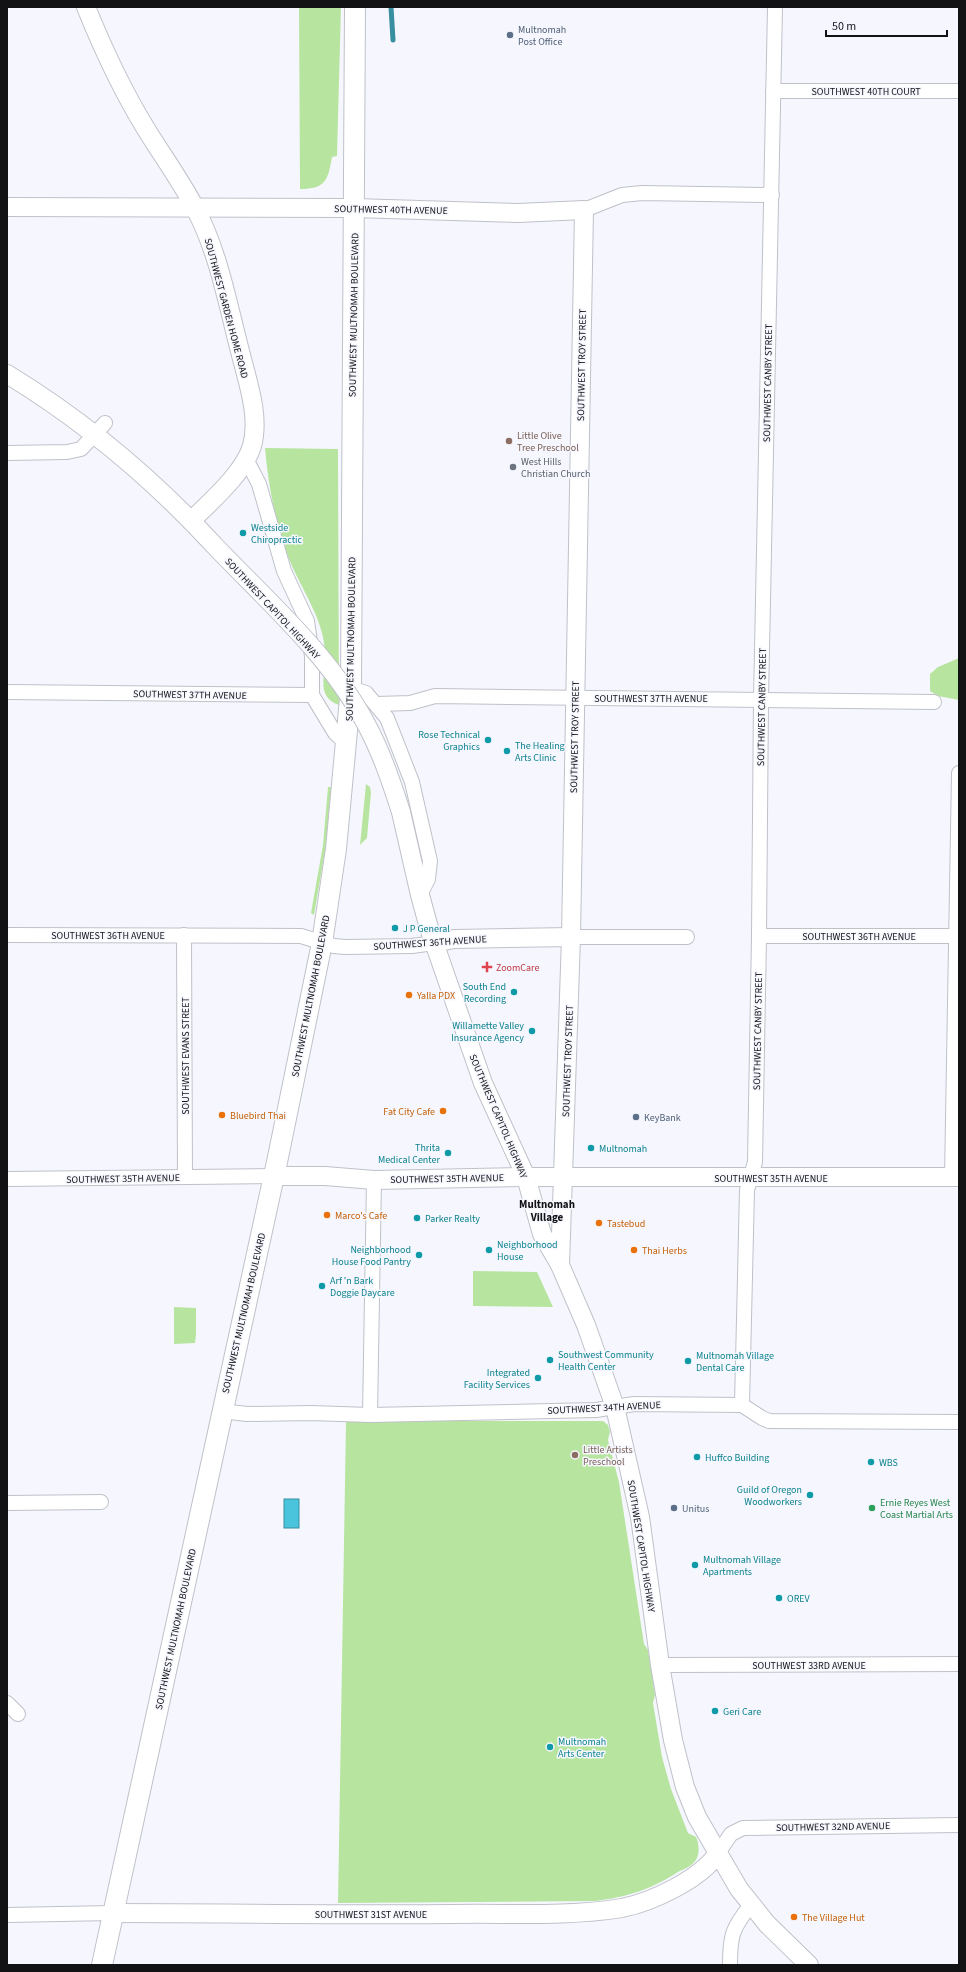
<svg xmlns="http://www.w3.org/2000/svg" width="966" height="1972" font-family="'Source Sans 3',sans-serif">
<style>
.green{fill:#b7e5a0}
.water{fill:#49c4dc;stroke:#388fa0}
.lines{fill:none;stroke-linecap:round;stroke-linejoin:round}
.stream{stroke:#388fa0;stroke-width:5}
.minor-casing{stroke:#bfc1c9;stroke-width:16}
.tertiary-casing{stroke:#bfc1c9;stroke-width:20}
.secondary-casing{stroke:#bfc1c9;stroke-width:22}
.minor{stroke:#fff;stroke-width:14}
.tertiary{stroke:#fff;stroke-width:18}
.secondary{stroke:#fff;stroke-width:20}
.tertiary-bridge-casing{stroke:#bfc1c9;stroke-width:20;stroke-linecap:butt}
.tertiary-bridge{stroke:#fff;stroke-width:18}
.service-dot{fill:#5c6f8a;stroke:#f6f7fe;stroke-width:1.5}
.education-dot{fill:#8d6e63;stroke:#f6f7fe;stroke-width:1.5}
.worship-dot{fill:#6b7280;stroke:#f6f7fe;stroke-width:1.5}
.culture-dot{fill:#0f9aa8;stroke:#f6f7fe;stroke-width:1.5}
.health-dot{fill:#e0444e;stroke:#f6f7fe;stroke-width:1.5}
.food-dot{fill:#e8710a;stroke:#f6f7fe;stroke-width:1.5}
.leisure-dot{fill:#2e9e5b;stroke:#f6f7fe;stroke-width:1.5}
.labels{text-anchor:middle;stroke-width:3;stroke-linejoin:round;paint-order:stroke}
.service-label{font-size:10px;fill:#4e5e75;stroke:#f6f7fe;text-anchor:start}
.street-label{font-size:10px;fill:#121215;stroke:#f6f7fe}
.education-label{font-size:10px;fill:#785e54;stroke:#f6f7fe;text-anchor:start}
.worship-label{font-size:10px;fill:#5b616d;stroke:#f6f7fe;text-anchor:start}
.culture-label{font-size:10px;fill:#0d838f;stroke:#f6f7fe;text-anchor:start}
.health-label{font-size:10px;fill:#be3a42;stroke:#f6f7fe;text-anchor:start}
.food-label{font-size:10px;fill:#c56008;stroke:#f6f7fe;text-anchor:start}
.leisure-label{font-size:10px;fill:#27864d;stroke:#f6f7fe;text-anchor:start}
.neighbourhood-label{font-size:11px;font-weight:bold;fill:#121215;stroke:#f6f7fe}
</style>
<rect width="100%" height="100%" fill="#f6f7fe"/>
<g class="green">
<path d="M299,7h42l-4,149 -5,1c-4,24 -7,32 -32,32z"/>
<path d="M265,448l73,1 1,256c-24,-8 -13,-31 -14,-50 0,-36 -25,-66 -37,-99 -13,-34 -20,-72 -23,-108z"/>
<path d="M959,658v42l-21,-4 -8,-5v-17l8,-7z"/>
<path d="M366,784l4,3 1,6 -4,45 -7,7z"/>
<path d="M328,787h3l-5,58 -12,70 -3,-2 12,-68z"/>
<path d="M473,1271l64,1 16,35 -80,-1z"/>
<path d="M174,1307l22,1v27l-1,8 -21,1z"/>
<path d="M346,1421h257l5,4 2,7 -2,8 11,42 25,162 4,6 7,45 -2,8 9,54 9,32 17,44 8,4c3,6 4,16 0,23 -4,6 -12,9 -18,12 -28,18 -51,25 -83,29l-257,2z"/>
</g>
<rect class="water" x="284" y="1499" width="15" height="29"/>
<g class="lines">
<path class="stream" d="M391,7l2,33"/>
<g class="minor-casing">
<g id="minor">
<path d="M773,91h186"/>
<path d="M584,210l38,-15 20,-2 130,2"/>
<path d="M7,453l60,-1 14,-3 24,-26"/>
<path d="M246,459l13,25 25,87 23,50 5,35v39l23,38 12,11"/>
<path d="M351,688l15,5 21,25 25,64 18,79 -2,18 -8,16"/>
<path d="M7,692l305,3"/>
<path d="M377,704l33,-1 25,-7 499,6"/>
<path d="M7,935l294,1 33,10 11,1 67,-1 22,-3"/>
<path d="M184,935l1,242"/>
<path d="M759,936h200"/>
<path d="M571,937h116"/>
<path d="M952,1177l7,-404"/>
<path d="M7,1179l267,-3"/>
<path d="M742,1405l5,-215 8,-28 4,-226 2,-237 14,-692"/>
<path d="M221,1411l26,3 64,-1 59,2 226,-5 38,-6 108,1 20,13 7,3 190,1"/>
<path d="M370,1415l4,-235"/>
<path d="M7,1503l94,-1"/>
<path d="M660,1665l299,-1"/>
<path d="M7,1703l11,11"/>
<path d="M718,1853l13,-19 12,-6 216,-3"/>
<path d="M7,1915l106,-2"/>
<path d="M730,1965c0,-29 2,-37 21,-60"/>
</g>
</g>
<g class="tertiary-casing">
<g id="tertiary">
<path d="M86,7c17,42 36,83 60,122 16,26 35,52 49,79 24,45 33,98 46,147 7,28 19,62 11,91 -8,27 -42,56 -61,75"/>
<path d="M7,207l347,1 164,5 66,-3 -13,727 -11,328"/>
<path d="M7,374c77,47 143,102 205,169"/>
<path d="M401,812l19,83 9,33 54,155 43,94 16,57 18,31 26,60 29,82 25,110 20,148 13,75 12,47 12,30 42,72 28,35 42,41"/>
<path d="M434,943l20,-4 117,-2"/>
<path d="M274,1176h51l49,4 152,-3h433"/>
<path d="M113,1913c114,0 227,2 341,1 55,-1 113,3 168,-6 30,-6 79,-29 96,-55"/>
</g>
</g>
<g class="secondary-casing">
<path id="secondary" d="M102,1965l175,-803 45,-219 14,-94 15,-161 4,-681"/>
</g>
<use href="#minor" class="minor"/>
<use href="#tertiary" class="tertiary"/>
<use href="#secondary" class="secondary"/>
<g class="tertiary-bridge-casing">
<path id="tertiary-bridge" d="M212,543c53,56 116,110 153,179 16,29 26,59 36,90"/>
</g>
<use href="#tertiary-bridge" class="tertiary-bridge"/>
</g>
<g class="service-dot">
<circle cx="510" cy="35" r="4"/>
<circle cx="636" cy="1117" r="4"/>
<circle cx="674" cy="1508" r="4"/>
</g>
<g class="education-dot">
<circle cx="509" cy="441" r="4"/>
<circle cx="575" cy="1455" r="4"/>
</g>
<circle class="worship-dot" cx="513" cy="467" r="4"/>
<g class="culture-dot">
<circle cx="243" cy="533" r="4"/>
<circle cx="488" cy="740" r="4"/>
<circle cx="507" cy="751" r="4"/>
<circle cx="395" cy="928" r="4"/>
<circle cx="514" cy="992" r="4"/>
<circle cx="532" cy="1031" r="4"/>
<circle cx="591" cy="1148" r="4"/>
<circle cx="448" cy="1153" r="4"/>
<circle cx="417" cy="1218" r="4"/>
<circle cx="489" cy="1250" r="4"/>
<circle cx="419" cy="1255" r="4"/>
<circle cx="322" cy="1286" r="4"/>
<circle cx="550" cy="1360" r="4"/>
<circle cx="688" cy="1361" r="4"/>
<circle cx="538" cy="1378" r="4"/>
<circle cx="697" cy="1457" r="4"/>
<circle cx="871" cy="1462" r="4"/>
<circle cx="810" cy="1495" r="4"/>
<circle cx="695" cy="1565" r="4"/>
<circle cx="779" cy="1598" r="4"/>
<circle cx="715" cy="1711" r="4"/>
<circle cx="550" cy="1747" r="4"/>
</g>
<path class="health-dot" d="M485 961h4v4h4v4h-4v4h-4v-4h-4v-4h4z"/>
<g class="food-dot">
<circle cx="409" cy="995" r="4"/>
<circle cx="443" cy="1111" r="4"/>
<circle cx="222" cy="1115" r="4"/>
<circle cx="327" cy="1215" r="4"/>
<circle cx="599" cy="1223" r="4"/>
<circle cx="634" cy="1250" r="4"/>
<circle cx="794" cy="1917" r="4"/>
</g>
<circle class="leisure-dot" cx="872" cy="1508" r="4"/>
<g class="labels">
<g class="service-label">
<text x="518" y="33">Multnomah<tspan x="518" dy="12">Post Office</tspan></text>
<text x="644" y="1121">KeyBank</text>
<text x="682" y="1512">Unitus</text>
</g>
<g class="street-label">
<text x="866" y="95">SOUTHWEST 40TH COURT</text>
<text transform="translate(391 209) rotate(1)" y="4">SOUTHWEST 40TH AVENUE</text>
<text transform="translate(227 308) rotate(75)" y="4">SOUTHWEST GARDEN HOME ROAD</text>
<text transform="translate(353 315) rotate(-89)" y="4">SOUTHWEST MULTNOMAH BOULEVARD</text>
<text transform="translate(581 365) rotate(-89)" y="4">SOUTHWEST TROY STREET</text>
<text transform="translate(767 383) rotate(-89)" y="4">SOUTHWEST CANBY STREET</text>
<text transform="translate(273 608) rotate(47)" y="4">SOUTHWEST CAPITOL HIGHWAY</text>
<text transform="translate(350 639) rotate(-89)" y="4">SOUTHWEST MULTNOMAH BOULEVARD</text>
<text transform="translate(190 694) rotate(1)" y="4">SOUTHWEST 37TH AVENUE</text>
<text x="651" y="702">SOUTHWEST 37TH AVENUE</text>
<text transform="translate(761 707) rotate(-89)" y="4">SOUTHWEST CANBY STREET</text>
<text transform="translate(574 737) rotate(-89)" y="4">SOUTHWEST TROY STREET</text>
<text x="108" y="939">SOUTHWEST 36TH AVENUE</text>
<text x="859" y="940">SOUTHWEST 36TH AVENUE</text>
<text transform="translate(430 942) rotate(-4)" y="4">SOUTHWEST 36TH AVENUE</text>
<text transform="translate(310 996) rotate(-79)" y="4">SOUTHWEST MULTNOMAH BOULEVARD</text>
<text transform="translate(757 1031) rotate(-89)" y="4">SOUTHWEST CANBY STREET</text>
<text transform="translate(185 1056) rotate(-90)" y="4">SOUTHWEST EVANS STREET</text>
<text transform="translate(567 1061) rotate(-88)" y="4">SOUTHWEST TROY STREET</text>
<text transform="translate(499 1116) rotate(67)" y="4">SOUTHWEST CAPITOL HIGHWAY</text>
<text transform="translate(123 1178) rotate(-1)" y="4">SOUTHWEST 35TH AVENUE</text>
<text transform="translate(447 1178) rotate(-1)" y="4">SOUTHWEST 35TH AVENUE</text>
<text x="771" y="1182">SOUTHWEST 35TH AVENUE</text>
<text transform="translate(243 1313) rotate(-77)" y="4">SOUTHWEST MULTNOMAH BOULEVARD</text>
<text transform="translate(604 1407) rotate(-3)" y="4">SOUTHWEST 34TH AVENUE</text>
<text transform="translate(642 1546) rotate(81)" y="4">SOUTHWEST CAPITOL HIGHWAY</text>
<text transform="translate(175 1629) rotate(-78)" y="4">SOUTHWEST MULTNOMAH BOULEVARD</text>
<text x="809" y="1669">SOUTHWEST 33RD AVENUE</text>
<text transform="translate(833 1826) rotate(-1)" y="4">SOUTHWEST 32ND AVENUE</text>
<text x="371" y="1918">SOUTHWEST 31ST AVENUE</text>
</g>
<g class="education-label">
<text x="517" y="439">Little Olive<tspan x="517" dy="12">Tree Preschool</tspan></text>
<text x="583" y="1453">Little Artists<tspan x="583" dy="12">Preschool</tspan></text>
</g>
<g class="worship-label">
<text x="521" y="465">West Hills<tspan x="521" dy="12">Christian Church</tspan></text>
</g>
<g class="culture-label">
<text x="251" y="531">Westside<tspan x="251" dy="12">Chiropractic</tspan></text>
<text x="480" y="738" text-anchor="end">Rose Technical<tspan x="480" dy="12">Graphics</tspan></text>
<text x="515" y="749">The Healing<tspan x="515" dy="12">Arts Clinic</tspan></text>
<text x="403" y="932">J P General</text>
<text x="506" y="990" text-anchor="end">South End<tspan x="506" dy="12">Recording</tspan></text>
<text x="524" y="1029" text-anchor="end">Willamette Valley<tspan x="524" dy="12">Insurance Agency</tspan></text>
<text x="440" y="1151" text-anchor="end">Thrita<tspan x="440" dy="12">Medical Center</tspan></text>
<text x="599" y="1152">Multnomah</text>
<text x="425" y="1222">Parker Realty</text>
<text x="497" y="1248">Neighborhood<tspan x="497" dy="12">House</tspan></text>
<text x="411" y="1253" text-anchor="end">Neighborhood<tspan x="411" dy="12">House Food Pantry</tspan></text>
<text x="330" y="1284">Arf 'n Bark<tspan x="330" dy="12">Doggie Daycare</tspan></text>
<text x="558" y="1358">Southwest Community<tspan x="558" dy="12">Health Center</tspan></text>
<text x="696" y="1359">Multnomah Village<tspan x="696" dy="12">Dental Care</tspan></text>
<text x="530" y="1376" text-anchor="end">Integrated<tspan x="530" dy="12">Facility Services</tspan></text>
<text x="705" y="1461">Huffco Building</text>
<text x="879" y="1466">WBS</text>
<text x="802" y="1493" text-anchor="end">Guild of Oregon<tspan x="802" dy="12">Woodworkers</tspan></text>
<text x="703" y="1563">Multnomah Village<tspan x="703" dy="12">Apartments</tspan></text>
<text x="787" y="1602">OREV</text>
<text x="723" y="1715">Geri Care</text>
<text x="558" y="1745">Multnomah<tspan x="558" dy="12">Arts Center</tspan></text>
</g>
<g class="health-label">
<text x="496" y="971">ZoomCare</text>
</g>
<g class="food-label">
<text x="417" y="999">Yalla PDX</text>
<text x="435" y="1115" text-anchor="end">Fat City Cafe</text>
<text x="230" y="1119">Bluebird Thai</text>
<text x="335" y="1219">Marco's Cafe</text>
<text x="607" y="1227">Tastebud</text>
<text x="642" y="1254">Thai Herbs</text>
<text x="802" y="1921">The Village Hut</text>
</g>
<g class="leisure-label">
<text x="880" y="1506">Ernie Reyes West<tspan x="880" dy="12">Coast Martial Arts</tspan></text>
</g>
<g class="neighbourhood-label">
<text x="547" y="1208">Multnomah<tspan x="547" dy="13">Village</tspan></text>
</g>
</g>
<rect width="966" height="1972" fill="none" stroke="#121215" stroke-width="16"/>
<path d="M826 30v6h121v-6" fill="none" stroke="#121215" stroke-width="2"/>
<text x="832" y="30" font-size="12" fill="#121215" stroke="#f6f7fe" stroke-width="3" paint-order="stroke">50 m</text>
</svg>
